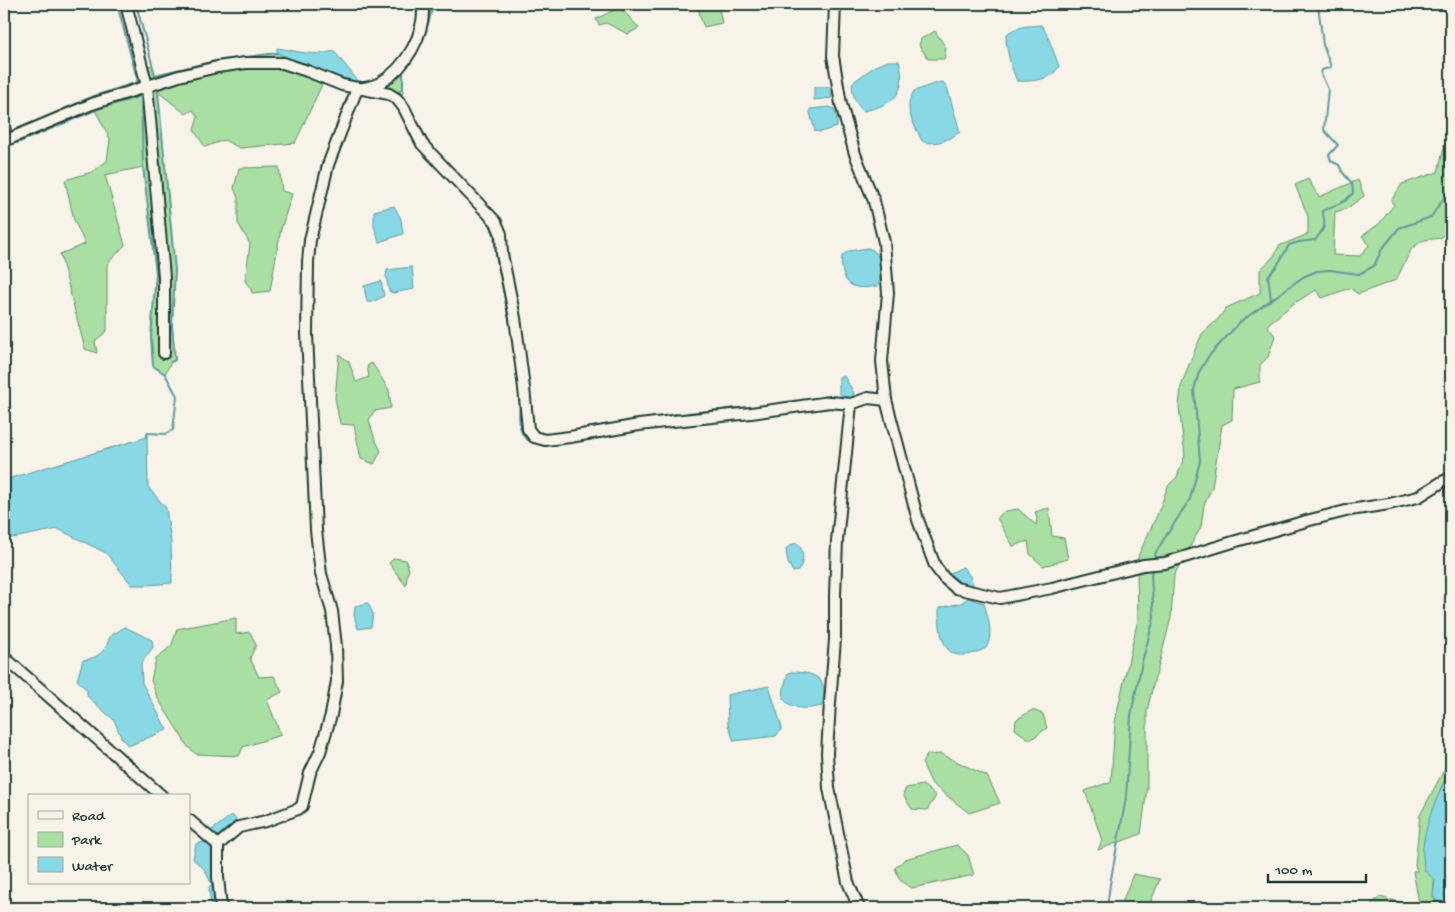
<svg xmlns="http://www.w3.org/2000/svg" width="1455" height="912" font-family="'Gochi Hand',sans-serif">
<style>
.green{fill:#a9dfa3;stroke:#648e6c}
.water{fill:#89d8e5;stroke:#5f9a9e}
.lines{fill:none;stroke-linecap:round;stroke-linejoin:round}
.stream{stroke:#5f9a9e;stroke-width:2}
.minor-casing{stroke:#1f3d34;stroke-width:14}
.minor{stroke:#f7f3e8;stroke-width:10}
</style>
<rect width="100%" height="100%" fill="#f7f3e8"/>
<filter id="ink" filterUnits="userSpaceOnUse"><feTurbulence type="fractalNoise" baseFrequency=".02" numOctaves="2"/><feDisplacementMap in="SourceGraphic" scale="10" xChannelSelector="R" yChannelSelector="G"/><feConvolveMatrix kernelMatrix="1 2 1 2 8 2 1 2 1" color-interpolation-filters="sRGB"/></filter>
<g filter="url(#ink)">
<g class="green">
<path d="M718,4l4,19 -18,4 -4,-10 -1,-8z"/>
<path d="M620,7l19,21 -11,6 -22,-11 -7,2 -3,-6z"/>
<path d="M935,31l11,17 -2,11h-16l-9,-14 2,-6z"/>
<path d="M277,53l60,23 19,6 2,7c19,-3 27,-9 41,-21l4,4v21l-6,6c-12,-8 -24,-8 -38,-10 -12,-2 -23,-6 -34,-11l-30,65 -55,5 -16,-8 -19,7 -11,-17 4,-13 -5,-7 -7,4 -28,-22 17,178 -3,55 3,35 -4,2 -6,12 -12,-8 -2,-29 5,-64 -13,-106 -38,8 20,70 -18,19v67l-12,10 2,12 -12,-4 -25,-95 25,-10 -11,-24 -9,-40 27,-8 15,-11 3,-22 -18,-35 47,-16 -4,-17 17,-6 3,10 60,-14z"/>
<path d="M1451,122v101l-10,15 -17,2 -12,8 -16,32 -38,14 -8,-6 -28,10 -6,-8 -23,14 -26,21 8,11 -7,21 -8,8v17l-27,7 -1,31 -10,5 -10,62 -8,18 -3,22 -27,48 -3,43 -14,54 -2,5 -8,34v77l-6,46 -43,16 4,-10 -17,-49 19,-7 7,-1 4,-62 23,-102 -1,-52 2,-13 19,-41 10,-27 9,-9 8,-22 -6,-48 2,-20 10,-28 11,-25 17,-16 7,-10 34,-15v-23l14,-14 5,-10 29,-12v-18l-13,-31 13,-6 11,18 39,-17 6,16 -18,13 -11,3 -2,43 27,1 9,-11 -7,-9 17,-12 15,-19 -3,-4 11,-17 36,-12 7,-29z"/>
<path d="M279,167l3,24 10,3 -11,35 -11,62 -18,2 -1,-4 -6,-8 5,-37 -12,-21v-25l-4,-10 5,-20z"/>
<path d="M339,354l10,8 7,20 13,-5 -2,-11 5,-3 17,27 2,18 -17,3 -5,9 5,17 7,14 -7,13 -13,-5 -7,-34 -14,-1 -5,-26z"/>
<path d="M1049,508l3,28 12,2 4,21 -25,7 -13,-12 -2,-13 -15,5 -16,-28 8,-7 13,-2 18,16 1,-7 -2,-6z"/>
<path d="M394,558l12,2 3,10 -2,4 -1,12 -17,-23z"/>
<path d="M236,618v16l14,-2 6,13 -6,13 9,19 15,-1 8,16 -15,8 14,35 -38,12 -4,9 -43,-2 -8,-7 -31,-50 -6,-17 5,-21 16,-14 5,-16z"/>
<path d="M1032,710l11,4 4,14 -17,12 -15,-11 1,-9z"/>
<path d="M941,754l46,22 13,27 -31,10 -37,-29 -10,-21 5,-8z"/>
<path d="M1451,757v10l-11,23 -7,107 9,11h-20l-3,-5 -6,-32h4l-2,-6 5,-50z"/>
<path d="M923,785l13,11 -9,14 -15,-1 -9,-14 3,-7z"/>
<path d="M1451,837v52l-6,-17 3,-25z"/>
<path d="M957,845l11,10 6,20 -62,13 -12,-8 -5,-12 10,-9z"/>
<path d="M1133,874l27,5 -12,29h-28z"/>
<path d="M1380,897l27,7v4h-36l-1,-3z"/>
<path d="M972,901l13,7h-55z"/>
</g>
<g class="water">
<path d="M1041,25l5,7 13,34c-6,14 -28,16 -42,15 -6,-14 -11,-30 -11,-46 9,-9 22,-9 35,-10z"/>
<path d="M277,48c21,3 36,9 57,3l24,30 -2,1c-27,-8 -53,-18 -79,-29z"/>
<path d="M888,61h11c9,33 -6,44 -36,50 -9,-10 -10,-14 -11,-28l23,-17z"/>
<path d="M943,82l4,5 13,45c-12,8 -24,14 -38,9 -8,-18 -20,-32 -8,-50 10,-3 19,-8 29,-9z"/>
<path d="M814,87h16l2,11 -18,2z"/>
<path d="M830,107l4,2 3,10v8l-17,5 -5,-1 -5,-18v-4z"/>
<path d="M394,206l7,13 2,15 -24,8 -5,-16v-15z"/>
<path d="M868,248c16,5 14,25 10,38 -14,2 -29,5 -34,-11 -3,-7 -3,-12 -2,-19l6,-5z"/>
<path d="M412,267l2,22 -21,4 -4,-2 -3,-15 1,-6z"/>
<path d="M381,281l3,15 -11,6h-6l-3,-16z"/>
<path d="M844,376l10,17 -2,6h-6l-7,-6v-16z"/>
<path d="M147,437l1,50 18,21 5,34 1,41 -25,2h-15l-26,-32 -48,-24 -45,9 -9,-5v-53z"/>
<path d="M797,543c8,7 7,20 1,28l-5,1 -5,-9 -2,-14 4,-4z"/>
<path d="M963,567l7,9 4,11c-10,-3 -19,-4 -24,-14z"/>
<path d="M968,598l16,5c4,16 10,30 2,45 -8,4 -17,8 -27,7 -19,-1 -20,-33 -20,-47l22,-5z"/>
<path d="M368,603l5,11 -2,13 -13,2 -4,-14 1,-9z"/>
<path d="M125,627l27,13 1,7 -12,17 1,19 25,47 -39,16 -7,-9 -7,-17 -27,-24v-6l-10,-10 6,-20c16,-2 23,-9 27,-24z"/>
<path d="M791,672c11,0 28,1 32,13 2,6 0,15 -1,21 -16,3 -26,5 -39,-7l1,-12 4,-14z"/>
<path d="M769,686l13,42 -6,8 -42,5 -6,-16 -1,-30z"/>
<path d="M1451,767v70l-3,10 -3,25 6,17v19h-9l-9,-12 2,-16 -11,-10c0,-8 -2,-17 -1,-24 3,-26 17,-56 28,-79z"/>
<path d="M232,815l7,8 -21,16 -8,-4 2,-5z"/>
<path d="M208,841l7,6 4,61h-8l-2,-21 4,-4h-2l-6,-13 -12,-11 3,-15z"/>
</g>
<g class="lines">
<g class="stream">
<path d="M136,4l19,71 60,-14 62,-8"/>
<path d="M358,81l8,2"/>
<path d="M158,92l17,178 -3,55 3,35 -4,2"/>
<path d="M399,92l4,-4v-16l13,-17 13,-34 4,-17"/>
<path d="M405,98l23,44 10,12"/>
<path d="M4,107l8,25 82,-36 44,-14 -21,-78"/>
<path d="M17,143l81,-34 43,-13 2,70 13,107 -5,64 2,29 12,8 12,22 -4,34 -7,4 -19,-1v4"/>
<path d="M455,172l12,12"/>
<path d="M450,182l11,11"/>
<path d="M486,204c9,8 18,16 19,28"/>
<path d="M483,216l7,8 4,11 2,20 15,74"/>
<path d="M1271,299l-3,-23 9,-10 12,-21 10,-3 16,-2c9,-11 12,-14 7,-29l23,-10 8,-8 -1,-10 -9,-10 -4,-8 -8,-4 -2,-6 9,-10 -14,-15 4,-41 -7,-15 1,-4 9,-3 -8,-22 -5,-41"/>
<path d="M520,396c0,15 -6,44 15,46"/>
<path d="M839,398l4,-2"/>
<path d="M725,409l33,-2"/>
<path d="M688,413l30,-3"/>
<path d="M774,415l54,-7"/>
<path d="M629,422l47,-8"/>
<path d="M533,425c2,8 7,9 15,10"/>
<path d="M1283,523l15,-5"/>
<path d="M1154,559l1,-5 9,-15 26,-40 10,-38 -6,-71 5,-18 9,-15 32,-35 63,-45 14,-6 13,-1 29,4 15,-8 8,-17 17,-21 32,-11 20,-30"/>
<path d="M1107,908l3,-24 16,-86 5,-83 11,-53 12,-44 -3,-43 1,-6"/>
</g>
<g class="minor-casing">
<g id="minor">
<path d="M126,4l21,82 17,191v76"/>
<path d="M835,4l-2,52 8,48 14,50 19,47 10,41 4,51 -6,68 4,39 -18,-2 -17,6 -14,137 -2,54v44l-5,64 -3,50 2,35 15,75 4,19 11,26"/>
<path d="M4,141l88,-37 87,-28 38,-9 29,-4h37l24,8 35,14 47,9 8,5 7,9 18,36 74,78 5,12 1,20 13,64 9,70 4,41 6,8 11,3 25,-3 69,-12 34,-4 78,-8 79,-11 21,2"/>
<path d="M886,400l32,120 17,46 9,12 12,10 44,10 52,-10 91,-23 22,-2 68,-21 77,-22 40,-10 39,-6 29,-7 24,-15 9,-4"/>
<path d="M4,657l158,139"/>
<path d="M189,820l29,25v32l3,31"/>
<path d="M218,845l21,-18 27,-6 32,-12 4,-3 8,-33 10,-21 11,-37 6,-34 -1,-35 -4,-35 -11,-37 -5,-44 -9,-196 1,-72 2,-22 18,-75 27,-71 3,-5c8,-1 16,-3 22,-6 27,-16 45,-49 43,-79"/>
</g>
</g>
<use href="#minor" class="minor"/>
</g>
</g>
<rect width="1455" height="912" fill="none" stroke="#f7f3e8" stroke-width="20"/>
<rect x="10" y="10" width="1435" height="892" fill="none" stroke="#1f3d34" stroke-width="2" filter="url(#ink)"/>
<rect x="28" y="794" width="162" height="90" fill="#f7f3e8" stroke="#a1aaa0"/>
<rect x="38" y="811" width="25" height="8" fill="#f7f3e8" stroke="#a1aaa0"/>
<text x="72" y="820" font-size="15" fill="#1f3d34">Road</text>
<rect x="38" y="832" width="25" height="15" fill="#a9dfa3" stroke="#a1aaa0"/>
<text x="72" y="844" font-size="15" fill="#1f3d34">Park</text>
<rect x="38" y="857" width="25" height="15" fill="#89d8e5" stroke="#a1aaa0"/>
<text x="72" y="870" font-size="15" fill="#1f3d34">Water</text>
<path d="M1268 874v8h98v-8" fill="none" stroke="#1f3d34" stroke-width="2.5"/>
<text x="1275" y="874" font-size="15" fill="#1f3d34" stroke="#f7f3e8" stroke-width="4" paint-order="stroke">100 m</text>
</svg>
